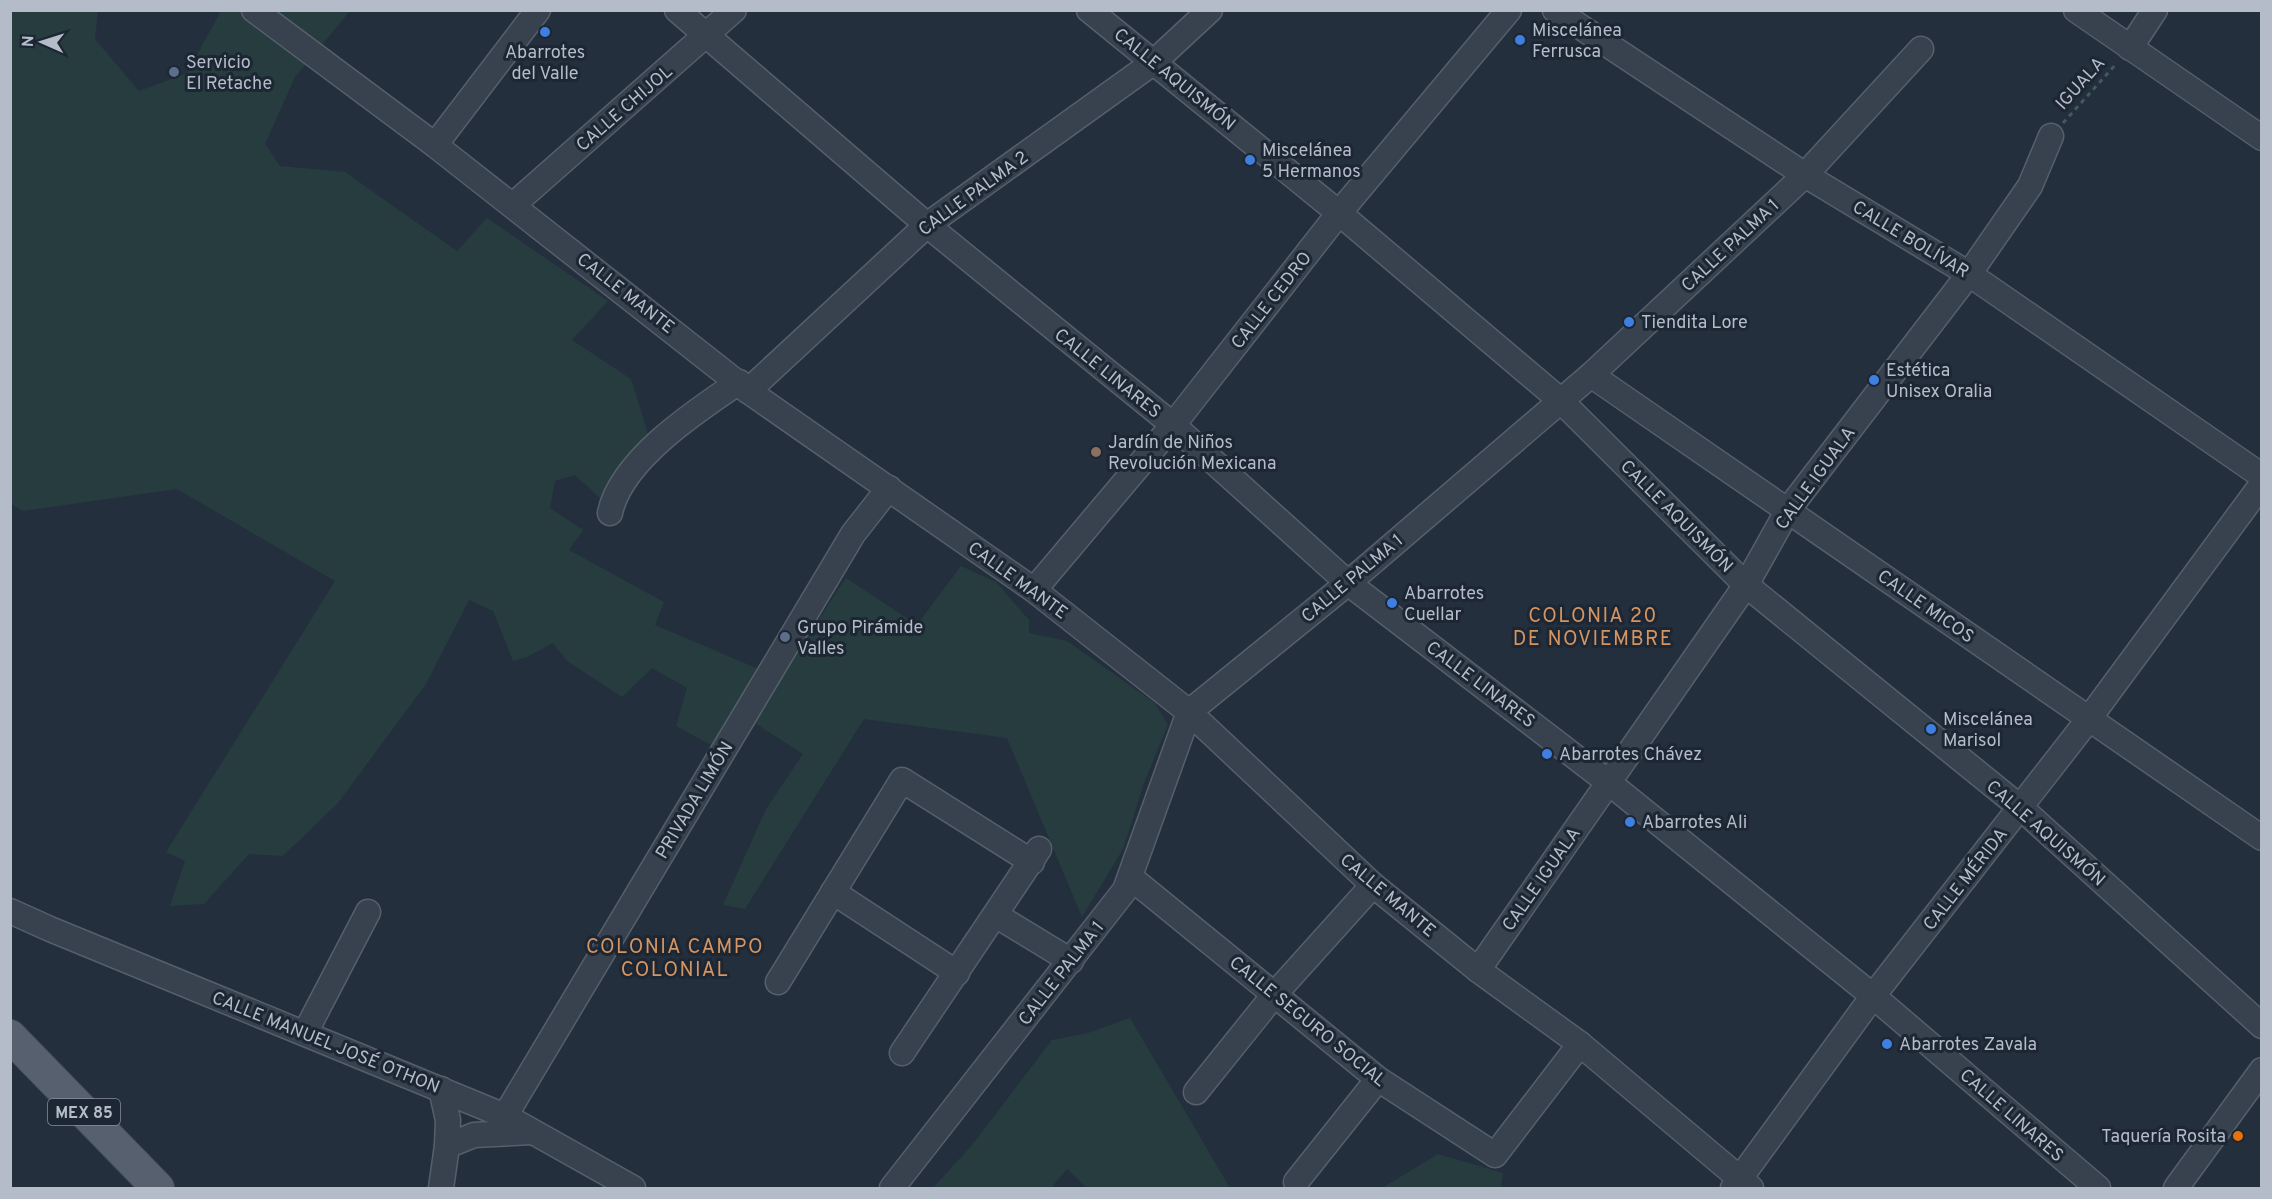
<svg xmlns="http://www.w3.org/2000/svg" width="2272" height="1199" font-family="Overpass,sans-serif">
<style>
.green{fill:#263c3f}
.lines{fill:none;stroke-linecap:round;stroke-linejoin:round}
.minor-casing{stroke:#565f6c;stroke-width:27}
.major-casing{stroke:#414a57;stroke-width:34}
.path{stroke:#44595c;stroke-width:3;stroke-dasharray:4.5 4.5;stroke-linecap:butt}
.minor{stroke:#38414e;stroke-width:24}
.major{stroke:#56606e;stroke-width:32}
.shop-dot{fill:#3f7fe0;stroke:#1d2633;stroke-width:2}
.service-dot{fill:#5c6f8a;stroke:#1d2633;stroke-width:2}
.education-dot{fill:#8d6e63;stroke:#1d2633;stroke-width:2}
.food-dot{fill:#e8710a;stroke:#1d2633;stroke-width:2}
.labels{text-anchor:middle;stroke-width:6;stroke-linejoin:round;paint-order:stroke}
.shield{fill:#1d2633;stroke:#878f9c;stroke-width:1.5}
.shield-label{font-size:16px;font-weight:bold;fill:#b4bcc9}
.poi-label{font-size:18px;fill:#b4bcc9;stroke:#1d2633;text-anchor:start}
.street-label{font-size:18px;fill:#b4bcc9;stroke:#1d2633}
.neighbourhood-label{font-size:20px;letter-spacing:1.5px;fill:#d59563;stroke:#1d2633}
</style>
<rect width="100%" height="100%" fill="#242f3e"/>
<g class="green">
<path d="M10,11h88l-3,28 44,52 48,-18 34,-62h129l-55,66 -30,67 15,22 65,6 112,79 30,-33 121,83 -36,39 59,39 20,64 -48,58 -28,-26 -20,6 -5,27 33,22 -14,20 95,52 -9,23 113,48 13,3 65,-98 65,43 8,1 42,-56 35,16 33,38v13l38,8 88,62 13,22 -24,58 -21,66 -41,68 -75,-179 -143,-19 -119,190 -22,-4 43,-96 37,-55 -47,-30 -23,33 -57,-31 11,-38 -35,-20 -30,29 -55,-36 -14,-18 -26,14 -14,4 -20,-50 -24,-11 -43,84 -88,119 -55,53 -34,-2 -45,50 -34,2 15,-45 -19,-9 169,-271 -158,-92 -154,22 -12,-7z"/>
<path d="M1130,1018l100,170h-143l-20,-19 -16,19h-118l39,-43 80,-105 36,-7z"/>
<path d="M1438,1154l65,19 -2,15h-119z"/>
</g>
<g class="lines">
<g class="minor-casing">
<g id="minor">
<path d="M254,10l181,135 313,246 286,199 155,122 184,173 105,85 102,74 171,144"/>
<path d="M677,10l250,215 246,200 175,158 260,199 265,214 225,192"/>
<path d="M1089,10l250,203 221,187 186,185 275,223 241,218"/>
<path d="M1555,10l250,165 164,99 293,202"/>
<path d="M2076,10l186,128"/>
<path d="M2130,48l25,-38"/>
<path d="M435,145l103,-135"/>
<path d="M513,205l221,-195"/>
<path d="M1591,375l671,463"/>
<path d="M748,391l179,-166 227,-163 56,-52"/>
<path d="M610,513c11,-53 86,-102 129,-131"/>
<path d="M1034,590l139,-165 166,-212 170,-203"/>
<path d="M1130,877l248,202 117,76 85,-111"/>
<path d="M833,892l124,81"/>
<path d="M10,911l40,18 455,187 128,72"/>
<path d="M997,916l74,45"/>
<path d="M1478,970l268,-385 42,-75 181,-236 61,-88 21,-50"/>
<path d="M778,982l124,-202 130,82"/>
<path d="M305,1033l63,-121"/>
<path d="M902,1053l137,-204"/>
<path d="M441,1089l7,31 -1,26"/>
<path d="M1196,1092l78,-97 99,-110"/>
<path d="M505,1116l348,-582 36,-46"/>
<path d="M1296,1182l82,-103"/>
<path d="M441,1188l6,-42 27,-11 58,-3"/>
<path d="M892,1188l233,-298 64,-178 159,-129 243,-208 214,-200 116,-126"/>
<path d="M1733,1188l140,-192 215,-276 174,-236"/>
<path d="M2176,1188l86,-118"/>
</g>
</g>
<g class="major-casing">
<path id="major" d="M10,1036l148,152"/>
</g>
<path class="path" d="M2063,123l54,-60"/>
<use href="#minor" class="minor"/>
<use href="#major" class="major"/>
</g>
<g class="shop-dot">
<circle cx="545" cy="32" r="6"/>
<circle cx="1520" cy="40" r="6"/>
<circle cx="1250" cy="160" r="6"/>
<circle cx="1629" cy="322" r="6"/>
<circle cx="1874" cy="380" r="6"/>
<circle cx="1392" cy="603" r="6"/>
<circle cx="1931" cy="729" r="6"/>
<circle cx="1547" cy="754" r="6"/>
<circle cx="1630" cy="822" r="6"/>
<circle cx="1887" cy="1044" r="6"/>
</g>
<g class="service-dot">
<circle cx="174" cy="72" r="6"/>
<circle cx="785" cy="637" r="6"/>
</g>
<circle class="education-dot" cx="1096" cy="452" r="6"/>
<circle class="food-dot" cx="2238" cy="1136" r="6"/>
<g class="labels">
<rect class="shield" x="48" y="1099" width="72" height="26" rx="4.5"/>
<g class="shield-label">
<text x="84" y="1118">MEX 85</text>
</g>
<g class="poi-label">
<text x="1532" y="36">Miscelánea<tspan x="1532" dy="21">Ferrusca</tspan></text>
<text x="545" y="58" text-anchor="middle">Abarrotes<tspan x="545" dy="21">del Valle</tspan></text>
<text x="186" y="68">Servicio<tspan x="186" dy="21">El Retache</tspan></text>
<text x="1262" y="156">Miscelánea<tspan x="1262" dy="21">5 Hermanos</tspan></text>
<text x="1641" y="328">Tiendita Lore</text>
<text x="1886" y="376">Estética<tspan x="1886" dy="21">Unisex Oralia</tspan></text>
<text x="1108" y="448">Jardín de Niños<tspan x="1108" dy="21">Revolución Mexicana</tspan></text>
<text x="1404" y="599">Abarrotes<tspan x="1404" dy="21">Cuellar</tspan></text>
<text x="797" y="633">Grupo Pirámide<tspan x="797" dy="21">Valles</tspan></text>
<text x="1943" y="725">Miscelánea<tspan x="1943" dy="21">Marisol</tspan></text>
<text x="1559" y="760">Abarrotes Chávez</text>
<text x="1642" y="828">Abarrotes Ali</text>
<text x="1899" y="1050">Abarrotes Zavala</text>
<text x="2226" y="1142" text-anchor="end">Taquería Rosita</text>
</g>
<g class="street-label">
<text transform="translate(1175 79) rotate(39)" y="6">CALLE AQUISMÓN</text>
<text transform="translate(2080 83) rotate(-48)" y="6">IGUALA</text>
<text transform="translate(624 108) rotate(-41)" y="6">CALLE CHIJOL</text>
<text transform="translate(973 193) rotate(-36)" y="6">CALLE PALMA 2</text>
<text transform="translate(1911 239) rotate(31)" y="6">CALLE BOLÍVAR</text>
<text transform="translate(1730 245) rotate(-43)" y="6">CALLE PALMA 1</text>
<text transform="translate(626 293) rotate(38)" y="6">CALLE MANTE</text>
<text transform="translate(1271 300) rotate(-52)" y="6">CALLE CEDRO</text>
<text transform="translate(1108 373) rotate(39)" y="6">CALLE LINARES</text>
<text transform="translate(1815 478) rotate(-54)" y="6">CALLE IGUALA</text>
<text transform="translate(1677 516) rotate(45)" y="6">CALLE AQUISMÓN</text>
<text transform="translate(1352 578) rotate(-40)" y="6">CALLE PALMA 1</text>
<text transform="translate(1018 580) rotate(36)" y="6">CALLE MANTE</text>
<text transform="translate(1926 606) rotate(35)" y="6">CALLE MICOS</text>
<text transform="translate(1481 684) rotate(37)" y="6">CALLE LINARES</text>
<text transform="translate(694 800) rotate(-59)" y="6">PRIVADA LIMÓN</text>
<text transform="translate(2046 833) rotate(41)" y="6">CALLE AQUISMÓN</text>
<text transform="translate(1541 879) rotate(-55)" y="6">CALLE IGUALA</text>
<text transform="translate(1965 879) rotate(-52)" y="6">CALLE MÉRIDA</text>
<text transform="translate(1388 895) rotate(40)" y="6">CALLE MANTE</text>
<text transform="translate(1061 973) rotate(-52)" y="6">CALLE PALMA 1</text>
<text transform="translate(1308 1021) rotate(39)" y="6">CALLE SEGURO SOCIAL</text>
<text transform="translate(326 1042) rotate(22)" y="6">CALLE MANUEL JOSÉ OTHON</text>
<text transform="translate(2012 1115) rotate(41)" y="6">CALLE LINARES</text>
</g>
<g class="neighbourhood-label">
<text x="1593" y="622">COLONIA 20<tspan x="1593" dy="23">DE NOVIEMBRE</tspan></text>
<text x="675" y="953">COLONIA CAMPO<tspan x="675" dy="23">COLONIAL</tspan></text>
</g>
</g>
<rect width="2272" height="1199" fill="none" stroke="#b4bcc9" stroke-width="24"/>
<g transform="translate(42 42) rotate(273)" stroke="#1d2633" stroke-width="4.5" paint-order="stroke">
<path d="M0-4.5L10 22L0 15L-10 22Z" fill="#b4bcc9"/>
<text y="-9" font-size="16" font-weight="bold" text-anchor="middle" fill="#b4bcc9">N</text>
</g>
</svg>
